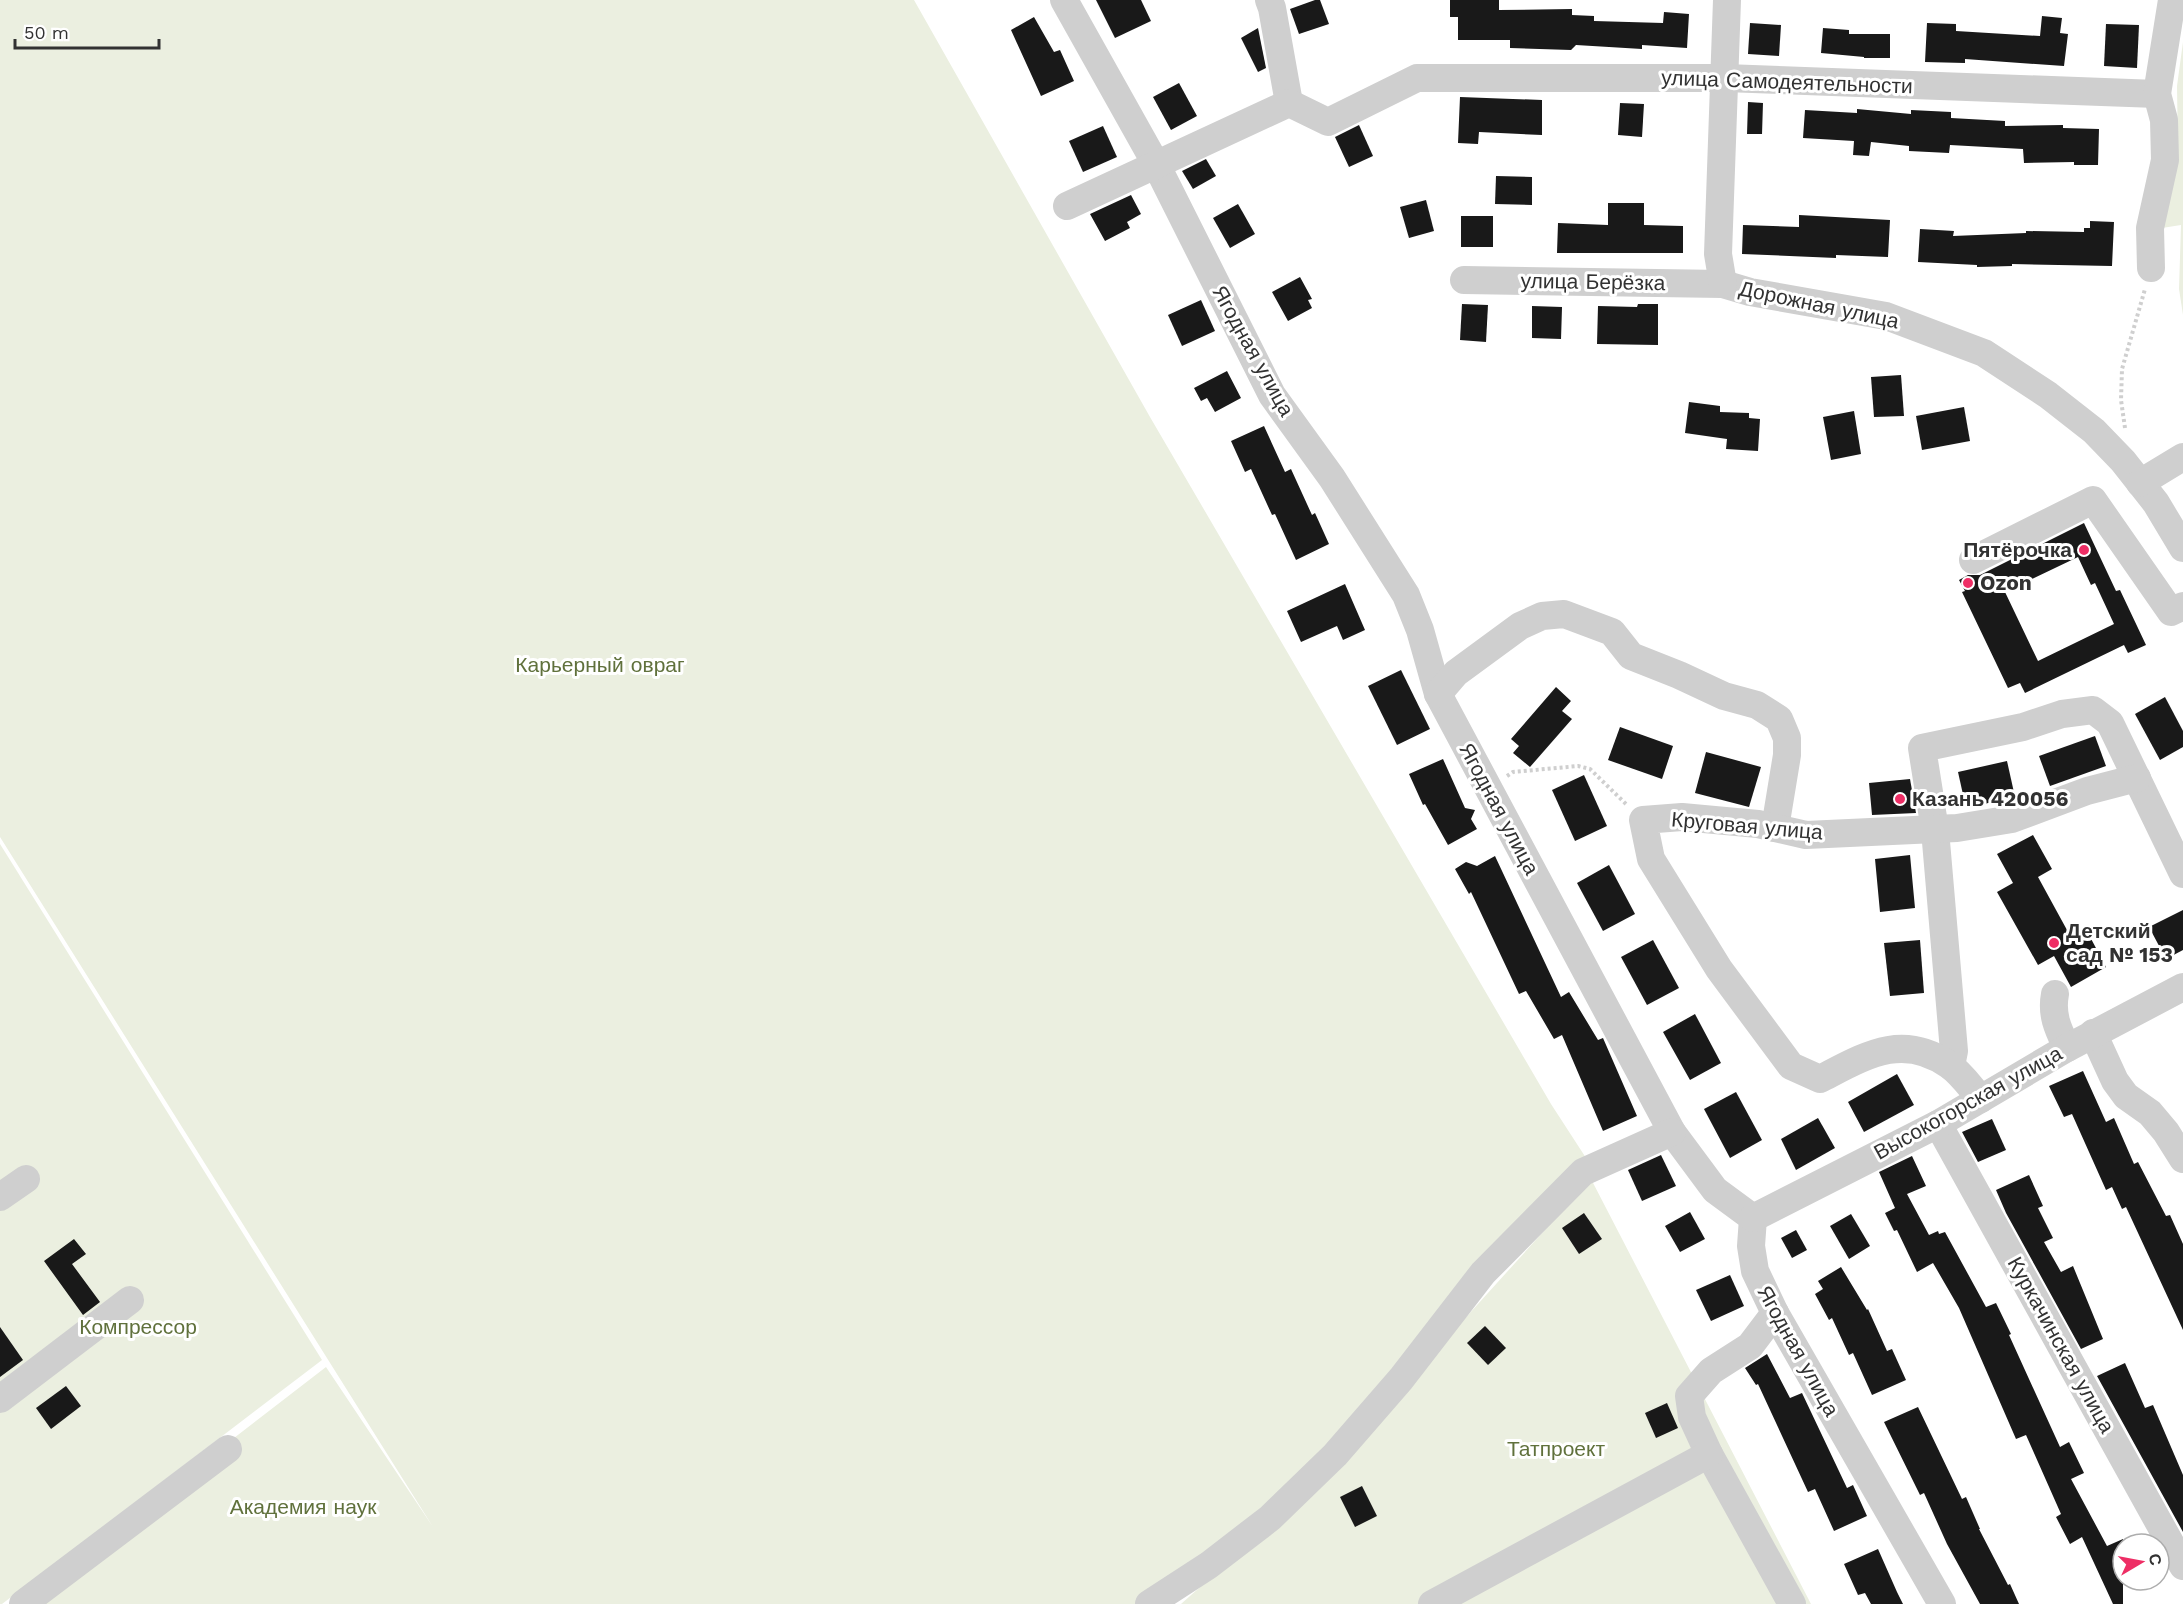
<svg xmlns="http://www.w3.org/2000/svg" width="2183" height="1604" font-family="'Work Sans',sans-serif">
<style>
.green{fill:#ebefe0}
.building{fill:#191919;fill-rule:evenodd}
.lines{fill:none;stroke-linecap:round;stroke-linejoin:round}
.path{stroke:#cfcfcf;stroke-width:4;stroke-dasharray:3 3;stroke-linecap:butt}
.minor{stroke:#cfcfcf;stroke-width:28}
.poi-dot{fill:#ee2e65;stroke:#fff;stroke-width:2}
.labels{text-anchor:middle;stroke-width:6;stroke-linejoin:round;paint-order:stroke}
.street-label{font-size:21px;fill:#323232;stroke:#fff}
.poi-label{font-size:21px;font-weight:bold;fill:#323232;stroke:#fff;text-anchor:start}
.park-label{font-size:21px;fill:#60713c;stroke:#fff}
</style>
<rect width="100%" height="100%" fill="#fff"/>
<g class="green">
<path d="M0,0h914l236,417 401,687 37,57 -318,351 -129,92h-1122l307,-237 107,160 -433,-690z"/>
<path d="M2183,42v273l-4,-26 2,-64 -19,3 16,-75 -1,-67z"/>
<path d="M0,844l322,516 -320,244h-2z"/>
<path d="M1591,1179l220,425h-630l153,-136 125,-143z"/>
</g>
<g class="building">
<path d="M1096,0h45l10,21 -36,17z"/>
<path d="M1315,0h5l9,24 -30,10 -9,-25z"/>
<path d="M1450,0h49v10l73,-1v6l22,1v5l69,2 1,-11 25,2 -2,34 -45,-3v4l-66,-4 -5,5 -61,-2v-8h-52v-23h-8z"/>
<path d="M2042,16l20,2 -2,15 8,1 -4,32 -99,-7v4l-40,-1 2,-39 29,1v7l84,5z"/>
<path d="M1034,17l20,35 6,-2 14,31 -33,15 -30,-66z"/>
<path d="M1750,23l31,2 -2,31 -31,-2z"/>
<path d="M2106,24l33,1 -2,43 -33,-2z"/>
<path d="M1258,28l8,40 -8,4 -17,-34z"/>
<path d="M1823,28l26,2v4h41v24h-26v-1l-43,-4z"/>
<path d="M1179,83l18,33 -26,14 -18,-33z"/>
<path d="M1460,97l82,3v35l-63,-3 -1,12 -20,-1z"/>
<path d="M1748,102l15,1 -1,31h-15z"/>
<path d="M1620,103l24,1 -2,33 -24,-2z"/>
<path d="M1857,109l54,5v-4l40,2v6l54,3v5l58,-1v3l36,1 -1,36h-24v-3l-50,1 -1,-14 -73,-4 -1,8 -40,-2v-5l-38,-4 -2,14 -16,-1 1,-14 -51,-3 2,-28 52,3z"/>
<path d="M1359,125l14,31 -24,11 -14,-30z"/>
<path d="M1103,126l14,31 -34,15 -14,-31z"/>
<path d="M1206,159l10,17 -23,13 -11,-18z"/>
<path d="M1496,176l36,1v28l-37,-1z"/>
<path d="M1131,195l10,19 -14,8 3,6 -25,13 -15,-27z"/>
<path d="M1426,200l8,31 -25,7 -9,-31z"/>
<path d="M1608,203h36v22l39,1v27h-126l1,-30 50,2z"/>
<path d="M1238,204l17,30 -25,14 -17,-30z"/>
<path d="M1799,215l91,5 -2,37 -52,-2v3l-94,-4 1,-29 56,2z"/>
<rect x="1461" y="216" width="32" height="31"/>
<path d="M2090,221l24,1 -2,44 -100,-2v2l-35,1v-2l-59,-3 2,-33 34,2 -1,5 73,-3v-2l58,1v-4h6z"/>
<path d="M1300,277l12,22 -4,1 4,8 -24,13 -16,-29z"/>
<path d="M1201,300l14,31 -33,15 -14,-31z"/>
<path d="M1462,304l26,1 -2,37 -26,-2z"/>
<path d="M1638,304h20v41l-61,-1 1,-38 39,1z"/>
<path d="M1532,306l30,1 -1,32 -29,-1z"/>
<path d="M1227,371l14,27 -26,14 -8,-14 -6,3 -7,-13z"/>
<path d="M1901,375l3,41 -30,1 -3,-40z"/>
<path d="M1689,402l31,4v6l29,1v5l11,1 -2,32 -32,-2 1,-10 -42,-6z"/>
<path d="M1964,407l6,34 -48,9 -6,-34z"/>
<path d="M1854,411l7,43 -30,6 -8,-43z"/>
<path d="M1264,426l21,46 6,-3 21,46 3,-2 14,31 -33,16 -21,-46 -3,1 -21,-46 -6,3 -14,-31z"/>
<path d="M2084,523l32,68 4,-1 26,55 -18,8 -4,-8 -99,48 -5,-10 -12,5 -46,-96 3,-1 -6,-11 9,-5h12zM2078,557l13,28 4,-2 19,41 -76,37 -33,-69z"/>
<path d="M1345,584l20,46 -22,10 -6,-14 -36,16 -14,-31z"/>
<path d="M1401,670l29,59 -33,16 -29,-59z"/>
<path d="M1556,687l15,14 -9,10 10,8 -42,48 -17,-14 6,-7 -8,-7z"/>
<path d="M2165,697l18,34v16l-23,13 -25,-46z"/>
<path d="M1620,727l53,19 -11,33 -54,-19z"/>
<path d="M2095,736l11,30 -56,20 -11,-30z"/>
<path d="M1706,752l55,15 -12,40 -54,-14z"/>
<path d="M1443,759l22,49 10,2 -4,9 6,10 -29,16 -23,-41 -2,1 -14,-31z"/>
<path d="M2007,761l8,36 -49,11 -8,-36z"/>
<path d="M1584,775l23,51 -32,15 -23,-51z"/>
<path d="M1910,779l6,34 -44,2 -3,-32z"/>
<path d="M2033,835l19,34 -14,8 35,64 15,-8 18,34 -35,20 -17,-31 -16,9 -41,-73 16,-9 -16,-29z"/>
<path d="M1910,855l5,53 -35,4 -5,-53z"/>
<path d="M1495,856l66,141 8,-5 29,48 5,-2 34,78 -34,15 -41,-96 -8,4 -28,-48 -7,3 -48,-102 -2,2 -14,-25 11,-7 11,4z"/>
<path d="M1609,865l26,49 -32,17 -26,-48z"/>
<path d="M2183,910v40l-17,9 -17,-32z"/>
<path d="M1653,940l26,48 -32,17 -26,-48z"/>
<path d="M1920,940l4,53 -34,3 -6,-53z"/>
<path d="M1695,1014l26,49 -31,17 -27,-48z"/>
<path d="M2083,1071l23,51 8,-4 20,46 4,-2 28,54 4,-1 13,29v86l-57,-123 -4,2 -10,-22 -6,3 -34,-76 -8,3 -15,-31z"/>
<path d="M1897,1074l17,31 -50,27 -16,-30z"/>
<path d="M1736,1092l26,48 -32,18 -26,-49z"/>
<path d="M1818,1118l17,30 -39,22 -15,-31z"/>
<path d="M1992,1119l14,31 -28,12 -16,-30z"/>
<path d="M1661,1155l15,31 -34,15 -14,-31z"/>
<path d="M1912,1156l14,30 -19,8 22,41 9,-4 1,3 6,-2 41,75 10,-4 15,31 -2,1 51,112 9,-5 15,31 -13,6 36,67 16,-7v65h-10l-31,-67 -12,7 -14,-27 5,-3 -35,-79 -10,4 -57,-131 -26,-45 -16,9 -20,-42 -3,1 -9,-18 10,-5 -16,-36z"/>
<path d="M2029,1175l14,31 -5,2 15,30 -9,4 17,30 12,-6 30,73 -22,10 -75,-136 -10,-23z"/>
<path d="M1690,1212l15,27 -25,13 -15,-26z"/>
<path d="M1584,1213l18,26 -23,15 -17,-26z"/>
<path d="M1851,1214l19,32 -21,13 -19,-33z"/>
<path d="M1796,1230l11,20 -15,8 -11,-20z"/>
<path d="M74,1239l12,15 -14,10 28,38 -17,13 -39,-54z"/>
<path d="M1841,1267l26,43 1,-1 19,42 5,-2 14,31 -34,15 -19,-42 -4,2 -17,-37 -3,2 -14,-26 8,-5 -5,-8z"/>
<path d="M1730,1275l14,31 -33,15 -15,-31z"/>
<path d="M1485,1326l21,22 -18,17 -21,-22z"/>
<path d="M0,1327l23,33 -23,17z"/>
<path d="M1767,1354l23,44 12,-5 45,95 6,-3 14,31 -33,15 -19,-42 -7,3 -50,-108 -2,1 -11,-17z"/>
<path d="M2125,1363l20,45 8,-3 30,70v57l-86,-156z"/>
<path d="M66,1386l15,20 -30,23 -15,-21z"/>
<path d="M1667,1403l11,25 -22,10 -11,-25z"/>
<path d="M1918,1407l44,92 4,-2 14,32h-1l29,56 2,-1 9,20h-39l-33,-60 -23,-51 -4,2 -36,-73z"/>
<path d="M1362,1486l15,30 -22,11 -15,-30z"/>
<path d="M1878,1549l19,43 6,12h-32l-6,-11 -7,2 -14,-31z"/>
</g>
<g class="lines">
<g class="path">
<path d="M2125,428l-4,-28 1,-31 23,-80"/>
<path d="M1507,776l6,-4 65,-6 12,3 37,36"/>
</g>
<g class="minor">
<path d="M1064,0l93,166 115,229 60,83 74,117 14,35 18,64 234,438 43,58 38,28 -2,28 4,25 20,42 167,291"/>
<path d="M1269,0l3,8 17,95"/>
<path d="M1067,206l222,-103 39,19 89,-44h308l432,16"/>
<path d="M2151,268l-1,-40 15,-68 -1,-40 -7,-26 15,-94"/>
<path d="M1464,280l259,4 27,8 136,24 98,37 64,42 46,36 29,30 33,42 27,45"/>
<path d="M1723,284l-5,-30 9,-254"/>
<path d="M2140,483l43,-26"/>
<path d="M1973,560l120,-60 78,112 12,-6"/>
<path d="M1438,694l18,-21 64,-47 22,-10 22,-2 48,18 19,24 48,19 45,21 33,9 22,14 8,19v17l-12,73"/>
<path d="M2055,994c-4,21 3,35 12,54"/>
<path d="M2093,1033l22,48 11,15 24,17 16,19 17,27"/>
<path d="M1951,1066l3,-15 -19,-221 -13,-82 101,-21 39,-13 31,-4 17,13 73,151"/>
<path d="M1981,1099c-10,-11 -20,-26 -32,-34 -47,-33 -84,-9 -129,14l-29,-13 -72,-97 -68,-110 -8,-39 39,-3 76,7 48,11 151,-7 55,-9 75,-28 50,-13"/>
<path d="M1938,1124l245,442"/>
<path d="M0,1197l26,-18"/>
<path d="M1753,1218l185,-94 129,-76 116,-61"/>
<path d="M1775,1313l-25,33 -39,25 -22,25 3,21 17,37 83,150"/>
<path d="M0,1399l130,-99"/>
<path d="M23,1604l205,-155"/>
<path d="M1149,1604l60,-39 61,-47 65,-63 66,-76 82,-106 100,-101 89,-40"/>
<path d="M1432,1604l277,-150"/>
</g>
</g>
<g class="poi-dot">
<circle cx="2084" cy="550" r="6"/>
<circle cx="1968" cy="583" r="6"/>
<circle cx="1900" cy="799" r="6"/>
<circle cx="2054" cy="943" r="6"/>
</g>
<g class="labels">
<g class="street-label">
<text transform="translate(1787 82) rotate(2)" y="7">улица Самодеятельности</text>
<text transform="translate(1593 282) rotate(1)" y="7">улица Берёзка</text>
<text transform="translate(1819 305) rotate(12)" y="7">Дорожная улица</text>
<text transform="translate(1253 351) rotate(61)" y="7">Ягодная улица</text>
<text transform="translate(1499 809) rotate(62)" y="7">Ягодная улица</text>
<text transform="translate(1747 826) rotate(5)" y="7">Круговая улица</text>
<text transform="translate(1968 1103) rotate(-29)" y="7">Высокогорская улица</text>
<text transform="translate(2061 1345) rotate(61)" y="7">Куркачинская улица</text>
<text transform="translate(1798 1351) rotate(61)" y="7">Ягодная улица</text>
</g>
<g class="poi-label">
<text x="2072" y="557" text-anchor="end">Пятёрочка</text>
<text x="1980" y="590">Ozon</text>
<text x="1912" y="806">Казань 420056</text>
<text x="2066" y="938">Детский<tspan x="2066" dy="24">сад № 153</tspan></text>
</g>
<g class="park-label">
<text x="600" y="672">Карьерный овраг</text>
<text x="138" y="1334">Компрессор</text>
<text x="1556" y="1456">Татпроект</text>
<text x="303" y="1514">Академия наук</text>
</g>
</g>
<g transform="translate(2141 1562) rotate(80)"><circle r="28" fill="#ffffff" stroke="#adadad" stroke-width="1.5"/>
<path d="M0-4.5L10 22L0 15L-10 22Z" fill="#ee2e65"/>
<text y="-9" font-size="16" font-weight="bold" text-anchor="middle" fill="#323232">С</text>
</g>
<path d="M15 39v9h144v-9" fill="none" stroke="#323232" stroke-width="3"/>
<text x="24" y="39" font-size="18" fill="#323232" stroke="#ffffff" stroke-width="4.5" paint-order="stroke">50 m</text>
</svg>
